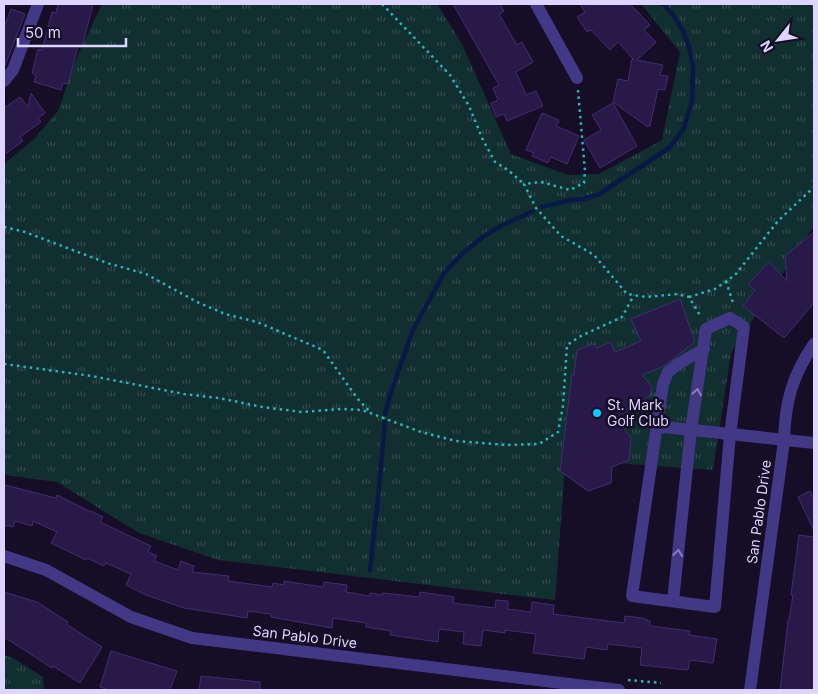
<svg xmlns="http://www.w3.org/2000/svg" width="818" height="694" font-family="Inter,sans-serif">
<style>
.grass{fill:url(#grass-tufts)}
.lines{fill:none;stroke-linecap:round;stroke-linejoin:round}
.stream{stroke:#091945;stroke-width:4.5}
.building{fill:#281a48;stroke:#412c74}
.path{stroke:#2cb4ba;stroke-width:2.5;stroke-dasharray:2.5 4;stroke-linecap:butt}
.minor{stroke:#433886;stroke-width:12}
.oneway{stroke:#887ebc}
.poi-dot{fill:#00cbff;stroke:#150e26;stroke-width:2}
.labels{text-anchor:middle;stroke-width:5;stroke-linejoin:round;paint-order:stroke}
.poi-label{font-size:14px;fill:#ddd4ff;stroke:#150e26;text-anchor:start}
.street-label{font-size:14px;fill:#ddd4ff;stroke:#150e26}
</style>
<defs>
<pattern id="grass-tufts" width="24" height="20" patternUnits="userSpaceOnUse" patternTransform="scale(1.25)"><rect width="24" height="20" fill="#112e30"/><path d="M3 7l-1-3M5 7V3M7 7l1-3M15 17l-1-3M17 17v-4M19 17l1-3" fill="none" stroke="#334b4f"/></pattern>
</defs>
<rect width="100%" height="100%" fill="#150e26"/>
<g class="grass">
<path d="M102,4h335l25,40 49,110 57,21 31,-1 63,-34 18,-88 -39,-48h173v222l-83,127 -18,117 -98,-7 -49,-8 -11,145 -337,-40 -79,-27 -82,-51 -53,-7v-311l30,-25 24,-28 18,-52z"/>
<path d="M4,655l9,3 30,19 1,13h-40z"/>
</g>
<g class="lines">
<g class="stream">
<path d="M542,207l28,-7 14,-1 15,-5 70,-46 14,-18 9,-28 1,-35 -4,-20 -6,-16 -9,-15 -11,-12"/>
<path d="M385,414l5,-19 23,-65 31,-57 19,-20 21,-17 17,-10 32,-15"/>
<path d="M370,570l8,-72 7,-76"/>
</g>
</g>
<g class="building">
<path d="M58,4h35l-11,43 -4,-1 -10,38 -5,-1 -2,7 -27,-8 2,-7 -4,-2 6,-24 4,1 10,-38 4,1z"/>
<path d="M453,4h47l4,7 -5,3 18,31 5,-3 11,20 -17,10 10,23 10,-4 7,15 -36,15 -3,-7 -8,3 -5,-14 7,-3 -5,-12 6,-3z"/>
<path d="M580,4h50l20,21 -6,5 12,12 -19,18 26,5 -3,10 8,1 -3,14 -7,-1 -8,37 -1,-1 -1,2 -35,-25 5,-23 10,2 4,-22 2,1 -16,-18 -8,8 -19,-20 -4,2 -10,-15 8,-5z"/>
<path d="M11,9l14,5 -21,54v-40z"/>
<path d="M31,93l14,20 -7,5 3,4 -21,15 3,4 -19,14v-47l16,-11 8,10z"/>
<path d="M613,103l24,43 -37,22 -16,-28 17,-10 -9,-15z"/>
<path d="M542,113l17,7 -3,6 23,10 -12,28 -16,-7 -3,6 -16,-7 2,-3 -8,-3z"/>
<path d="M814,232v71l-30,35 -41,-32 12,-16 -7,-6 21,-22 18,19 -2,-25z"/>
<path d="M680,299l15,43 -33,25 -20,8 10,12 -2,8 -6,5 -16,-1 -3,32 6,6 -2,23 -17,7 -1,16 -23,8 -28,-20 12,-97 2,1 3,-25 16,-6 4,4 14,-6 4,10 26,-11 -10,-22z"/>
<path d="M5,485l51,13 1,-3 34,17v-1l12,6 -3,5 51,24 -3,6 9,4 -3,5 24,9 3,-9 13,5 -2,6 37,4 -1,5 44,6 1,-4 11,2v-4l39,6 1,-5 23,3 -1,7 24,4v-3l12,2 1,-2 36,4 1,-5 34,5 -1,6 42,5 1,-8 12,1v8l23,3 1,-10 22,3 -1,9 71,9 1,-7 17,2 8,3v5l40,5 -1,4 28,4 -4,24 -23,-3 -2,10 -48,-5 2,-17 -34,-4 -1,6 -21,-3 -2,12 -51,-6 3,-19 -31,-4v3l-22,-3 -2,16 -18,-2 1,-12 -25,-3 -1,13 -48,-7 1,-4 -25,-4v-4l-33,-5 -1,10 -61,-11v-3l-23,-3 -1,7 -63,-10 -38,-13 -20,-10 5,-11 -25,-11 -2,3 -17,-8 -1,2 -35,-17 6,-11 -24,-11 -1,5 -17,-5 -2,6 -9,-2v-34z"/>
<path d="M810,491l4,8v32l-16,-34z"/>
<path d="M799,535l15,2v153h-34l8,-70h1l4,-25h-2z"/>
<path d="M4,592l33,10 31,20 -2,2 36,23 -22,36 -27,-17 -1,2 -48,-31z"/>
<path d="M111,651l66,20 -7,19h-61l-9,-3z"/>
<path d="M201,676l59,6v8h-61z"/>
</g>
<g class="lines">
<g class="path">
<path d="M382,4l68,71 19,31 14,34 12,22 13,8 16,14"/>
<path d="M578,90l7,81 -1,12 -14,7 -29,-8 -17,2 12,24 25,28 33,19 33,39 19,3 31,-3 12,3 12,20"/>
<path d="M4,227l21,5 82,31 39,11 51,28 28,12 32,8 66,28 34,48 13,14"/>
<path d="M726,281l8,25"/>
<path d="M689,297l26,-8 20,-14 43,-54 36,-34"/>
<path d="M4,364l88,12 92,18 35,4 43,9 40,5 40,-3 20,1 59,22 35,9 50,4 33,-1 19,-12 5,-26 4,-61 14,-9 41,-19 12,-22"/>
<path d="M628,680l33,3"/>
</g>
<g class="minor">
<path d="M536,4l41,74"/>
<path d="M4,81l9,-11 25,-66"/>
<path d="M655,426l159,17"/>
<path d="M4,556l42,14 85,47 61,21 427,52"/>
<path d="M673,601l18,-171 15,-101 24,-11 14,9 -14,108 -15,172 -83,-11 31,-212 5,-12 10,-8 26,-15"/>
<path d="M750,690l34,-249c1,-39 8,-65 30,-97"/>
</g>
</g>
<defs><path id="oneway-chevron" d="M-2-3.5L2.5 0L-2 3.5" fill="none" stroke-width="1.6" stroke-linecap="round" stroke-linejoin="round" transform="scale(1.25)"/></defs>
<g class="oneway">
<use href="#oneway-chevron" transform="translate(697 392) rotate(-81)"/>
<use href="#oneway-chevron" transform="translate(678 553) rotate(-84)"/>
</g>
<circle class="poi-dot" cx="597" cy="413" r="5"/>
<g class="labels">
<g class="poi-label">
<text x="607" y="410">St. Mark<tspan x="607" dy="16">Golf Club</tspan></text>
</g>
<g class="street-label">
<text transform="translate(759 512) rotate(-82)" y="5">San Pablo Drive</text>
<text transform="translate(305 637) rotate(7)" y="5">San Pablo Drive</text>
</g>
</g>
<rect width="818" height="694" fill="none" stroke="#ddd4ff" stroke-width="10"/>
<g transform="translate(778 40) rotate(240)" stroke="#150e26" stroke-width="4" paint-order="stroke">
<path d="M0-4L9 19L0 12L-9 19Z" fill="#ddd4ff"/>
<text y="-8" font-size="14" font-weight="bold" text-anchor="middle" fill="#ddd4ff">N</text>
</g>
<path d="M18 38v8h108v-8" fill="none" stroke="#ddd4ff" stroke-width="2.5"/>
<text x="25" y="38" font-size="15" fill="#ddd4ff" stroke="#150e26" stroke-width="4" paint-order="stroke">50 m</text>
</svg>
